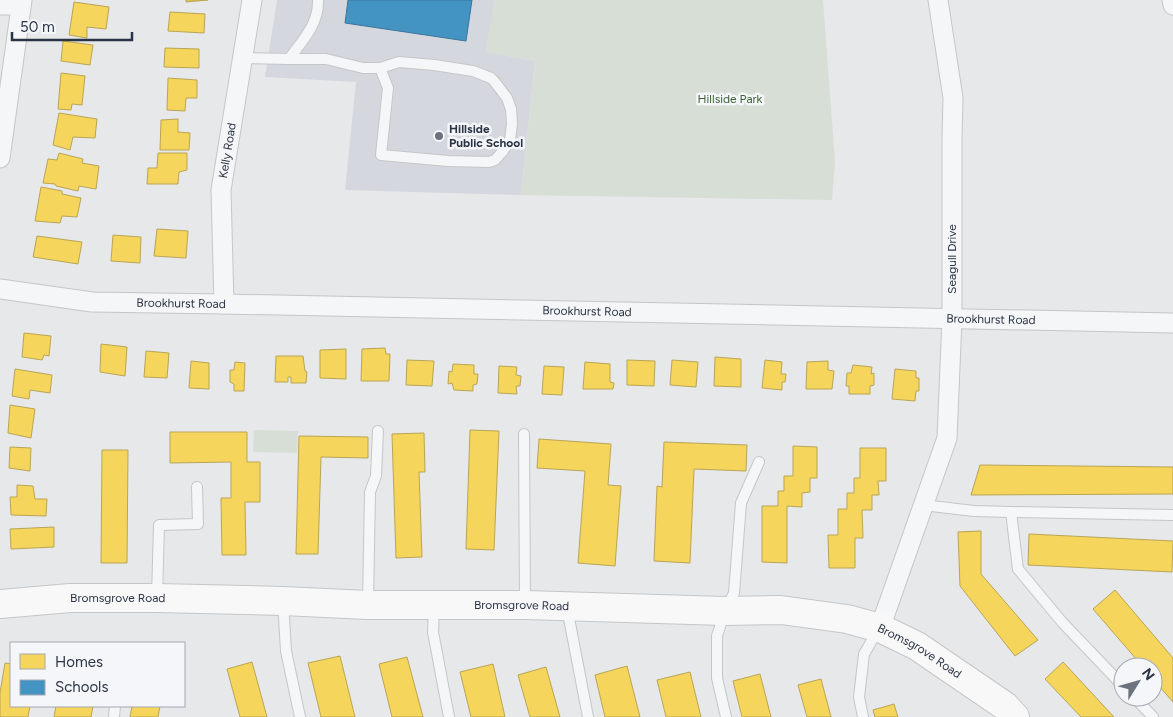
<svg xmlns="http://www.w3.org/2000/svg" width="1173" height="717" font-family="Figtree,sans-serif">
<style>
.built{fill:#d4d7dd}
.green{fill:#d6ded6}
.homes{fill:#f6d55c;stroke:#b9a555}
.schools{fill:#4393c3;stroke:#3c769d}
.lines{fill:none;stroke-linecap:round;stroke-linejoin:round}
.lane-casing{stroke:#c4c6c8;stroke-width:12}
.street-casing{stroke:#c4c6c8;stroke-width:21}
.secondary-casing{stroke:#c4c6c8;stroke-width:30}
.lane{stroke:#f5f6f7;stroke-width:10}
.street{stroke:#f5f6f7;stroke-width:19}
.secondary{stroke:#f8f8f8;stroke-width:28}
.poi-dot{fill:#6c737f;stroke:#f4f6f9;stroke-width:2}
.labels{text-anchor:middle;stroke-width:5;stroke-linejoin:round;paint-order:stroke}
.park-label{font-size:12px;fill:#3f6138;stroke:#f4f6f9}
.poi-label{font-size:12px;font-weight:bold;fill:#2b3445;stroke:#f4f6f9;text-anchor:start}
.street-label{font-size:12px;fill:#2b3445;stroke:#f4f6f9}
</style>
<rect width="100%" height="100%" fill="#e6e8ea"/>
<path class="built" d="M277,0h218l-9,52 49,9 -14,134 -176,-5 11,-108 -91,-5z"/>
<g class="green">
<path d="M495,0h328l12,162 -3,38 -311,-5 14,-134 -50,-9z"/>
<path d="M254,430l44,1 -1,22 -44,-1z"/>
</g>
<g class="homes">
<path d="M186,0h22l-22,2z"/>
<path d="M74,2l35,5 -3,22 -19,-2v11l-18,-3z"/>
<path d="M170,12l35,2 -1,19 -36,-2z"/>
<path d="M63,41l30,4 -3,20 -29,-4z"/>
<path d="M165,48l34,1v19l-35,-1z"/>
<path d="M61,73l24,3 -3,29 -10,-1 -1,6 -13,-1z"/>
<path d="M168,78l29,2v18h-11l-1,13 -18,-1z"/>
<path d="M59,113l38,6 -2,19 -22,-1 -3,13 -17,-5z"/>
<path d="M178,119v13l12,1 -1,17h-29l1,-30z"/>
<path d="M59,153l24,6 -1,4 17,3 -3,23 -17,-3 -1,5 -22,-5 -1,-2 -12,-1 5,-24 9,1z"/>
<path d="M158,153h29v17l-8,2 -1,12h-31l1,-16h9z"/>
<path d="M41,187l21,4v3l19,4 -4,19 -15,-1 -2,7 -25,-2z"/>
<path d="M157,229l31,2 -2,27 -32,-2z"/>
<path d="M113,235l28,2 -1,26 -29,-2z"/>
<path d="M37,236l45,6 -4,22 -45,-7z"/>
<path d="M24,333l27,3 -2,20 -5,-1 -2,5 -20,-3z"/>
<path d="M101,344l26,3 -2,29 -25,-4z"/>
<path d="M385,348l1,6h4l-1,27h-28l1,-32z"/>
<path d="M346,349v30l-26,-1v-28z"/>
<path d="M146,351l23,2 -2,25 -23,-1z"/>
<path d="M276,356h27l2,15 2,1 -1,11h-15v-6h-3v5h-13z"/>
<path d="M715,357l26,2v28l-27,-1z"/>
<path d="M407,360l27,1 -2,25 -26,-1z"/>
<path d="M627,360l28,1 -1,25 -27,-1z"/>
<path d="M672,360l26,2 -2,25 -26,-2z"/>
<path d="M765,360l17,2 -1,12h5l-1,8h-3v8l-20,-2z"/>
<path d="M191,361l18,2v26l-20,-1z"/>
<path d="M828,361v9l6,1 -2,18h-26l1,-27z"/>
<path d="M235,362l10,1 -1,28h-10v-7l-4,-2v-12h4z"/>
<path d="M585,362l25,2v18l4,1 -1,6h-30z"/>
<path d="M453,364l21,1v9h4l-1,10 -4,1v6l-19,-1 -2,-7 -4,1 1,-13 3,1z"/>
<path d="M853,365l19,2 -1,7 3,-1v12l-4,1v8h-21v-8h-3l1,-13h4z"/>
<path d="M499,366l18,1 -1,8 5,1 -1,10h-4l1,8 -19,-1z"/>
<path d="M544,366l20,1 -2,28 -20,-1z"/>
<path d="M15,369l37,6 -2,18 -20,-3 -1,9 -17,-3z"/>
<path d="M895,369l21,2v7h3v13h-3l-1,10 -23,-2z"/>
<path d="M10,405l25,4 -4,29 -23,-5z"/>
<path d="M470,430l29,1 -5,119 -28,-1z"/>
<path d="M170,432h77v30h13v40h-15l1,53h-24l-1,-57h10v-36l-61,1z"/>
<path d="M424,433l1,39h-6l3,85 -26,1 -4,-124z"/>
<path d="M299,436l69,1v21l-47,-1 -3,97h-22z"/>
<path d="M539,439l72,5 -3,41 13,1 -6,80 -37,-3 7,-92 -48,-3z"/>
<path d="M664,442l83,3 -1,26 -52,-2 -4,94 -36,-2 3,-75 5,1z"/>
<path d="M793,446l24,1v31h-7v14l-8,1v14l-15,-1v57l-25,-1v-56h16v-15h6v-15h9z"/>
<path d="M10,447l21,1 -1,23 -21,-3z"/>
<path d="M860,448h26v33h-8l1,14h-7v15h-10l1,28h-8v30h-26l-1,-33h10v-26h9v-16h7v-15h6z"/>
<path d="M102,450h26l-1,113h-26z"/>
<path d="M980,465l193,2v27l-202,1z"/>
<path d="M17,485l16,1 2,13h12l-1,17 -35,-1 -1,-18h7z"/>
<path d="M54,527v20l-43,2 -1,-20z"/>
<path d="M981,531v43l57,66 -23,16 -55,-70 -2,-54z"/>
<path d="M1029,534l144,7 -1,31 -144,-7z"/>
<path d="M1115,590l58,68v44l-20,-23v-12h-10l-50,-58z"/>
<path d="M340,656l15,61h-34l-13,-54z"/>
<path d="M407,657l16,60h-31l-13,-53z"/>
<path d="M252,662l15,55h-27l-13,-48z"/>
<path d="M1063,662l51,55h-33l-36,-38z"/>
<path d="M5,663l6,1v42h19l-2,11h-28v-24z"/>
<path d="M493,664l12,53h-34l-11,-45z"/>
<path d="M627,666l13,51h-35l-10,-42z"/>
<path d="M546,667l14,50h-30l-12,-42z"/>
<path d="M690,672l11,45h-35l-9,-37z"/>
<path d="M760,674l11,43h-29l-9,-36z"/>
<path d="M821,679l10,38h-24l-9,-32z"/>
<path d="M894,704l4,13h-23l-2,-7z"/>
<path d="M56,706h37l-2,11h-37z"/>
<path d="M132,706h28l-2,11h-28z"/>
</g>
<path class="schools" d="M348,0h124l-6,41 -121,-18z"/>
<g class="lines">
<g class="lane-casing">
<g id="lane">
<path d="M242,58l47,1h37l37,9h17l19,-6 35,3 39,6 18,7 3,3 13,17 4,11 1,15 -2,16 -7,11 -8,9 -6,2 -41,-1 -67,-6 7,-67 -8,-20"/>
<path d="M289,59c13,-18 30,-35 29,-59"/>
<path d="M524,434l1,170"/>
<path d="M923,505l51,6 37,1 162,3"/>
<path d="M1011,512l7,57 44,53 61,64"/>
<path d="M157,597l2,-72 39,-1 -1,-37"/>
<path d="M283,602l3,49 14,66"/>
<path d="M368,604l2,-112 6,-16 2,-45"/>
<path d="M434,605l-1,27 16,85"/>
<path d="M567,608l21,109"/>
<path d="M1134,697l19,20"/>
<path d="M114,717l1,-11"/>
<path d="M726,717l-9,-39v-42l8,-25 9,-18 7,-90 18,-41"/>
<path d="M863,717l-4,-20 5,-43 14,-24"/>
</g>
</g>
<g class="street-casing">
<g id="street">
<path d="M1172,0l1,5"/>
<path d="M0,5h21"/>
<path d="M0,158l22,-158"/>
<path id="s1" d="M0,289l92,13 132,2 949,19"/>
<path id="s2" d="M224,304l-3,-114 31,-190"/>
<path d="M880,628l67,-190 5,-119v-181l1,-40 -15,-98"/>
</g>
</g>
<g class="secondary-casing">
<g id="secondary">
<path id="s3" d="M0,604l70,-6h87l126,3 85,4h157l200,6 56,-1 66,9 33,9 37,18 88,60 10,11"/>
</g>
</g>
<use href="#lane" class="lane"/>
<use href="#street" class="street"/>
<use href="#secondary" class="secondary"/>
</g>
<circle class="poi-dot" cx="439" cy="136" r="5"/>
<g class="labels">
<g class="park-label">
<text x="730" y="103">Hillside Park</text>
</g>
<g class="poi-label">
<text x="449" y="133">Hillside<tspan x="449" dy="14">Public School</tspan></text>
</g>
<g class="street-label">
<text dy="4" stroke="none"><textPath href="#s2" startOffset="154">Kelly Road</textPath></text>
<text transform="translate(952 259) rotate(-90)" y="4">Seagull Drive</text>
<text dy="4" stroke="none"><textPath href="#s1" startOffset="182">Brookhurst Road</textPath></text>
<text dy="4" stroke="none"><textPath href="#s1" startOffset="588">Brookhurst Road</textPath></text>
<text dy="4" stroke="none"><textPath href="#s1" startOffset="992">Brookhurst Road</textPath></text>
<text dy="4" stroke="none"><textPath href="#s3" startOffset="118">Bromsgrove Road</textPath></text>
<text dy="4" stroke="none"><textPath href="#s3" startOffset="522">Bromsgrove Road</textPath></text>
<text dy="4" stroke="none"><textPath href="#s3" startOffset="928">Bromsgrove Road</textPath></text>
</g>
</g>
<rect x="10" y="642" width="175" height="65" fill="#f4f6f9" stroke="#a4a8b1"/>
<rect x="20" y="654" width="25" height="15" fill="#f6d55c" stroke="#a4a8b1"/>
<text x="55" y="667" font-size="15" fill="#2b3445">Homes</text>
<rect x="20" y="680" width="25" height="15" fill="#4393c3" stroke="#a4a8b1"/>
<text x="55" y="692" font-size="15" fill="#2b3445">Schools</text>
<g transform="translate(1138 682) rotate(53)"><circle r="24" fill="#f4f6f9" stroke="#a4a8b1"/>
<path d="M0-4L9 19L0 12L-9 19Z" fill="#6c737f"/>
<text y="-8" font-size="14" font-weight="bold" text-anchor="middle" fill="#2b3445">N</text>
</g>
<path d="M12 32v8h120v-8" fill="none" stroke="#2b3445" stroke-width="2.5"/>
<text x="20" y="32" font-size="15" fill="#2b3445" stroke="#f4f6f9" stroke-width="4" paint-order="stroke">50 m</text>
</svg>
